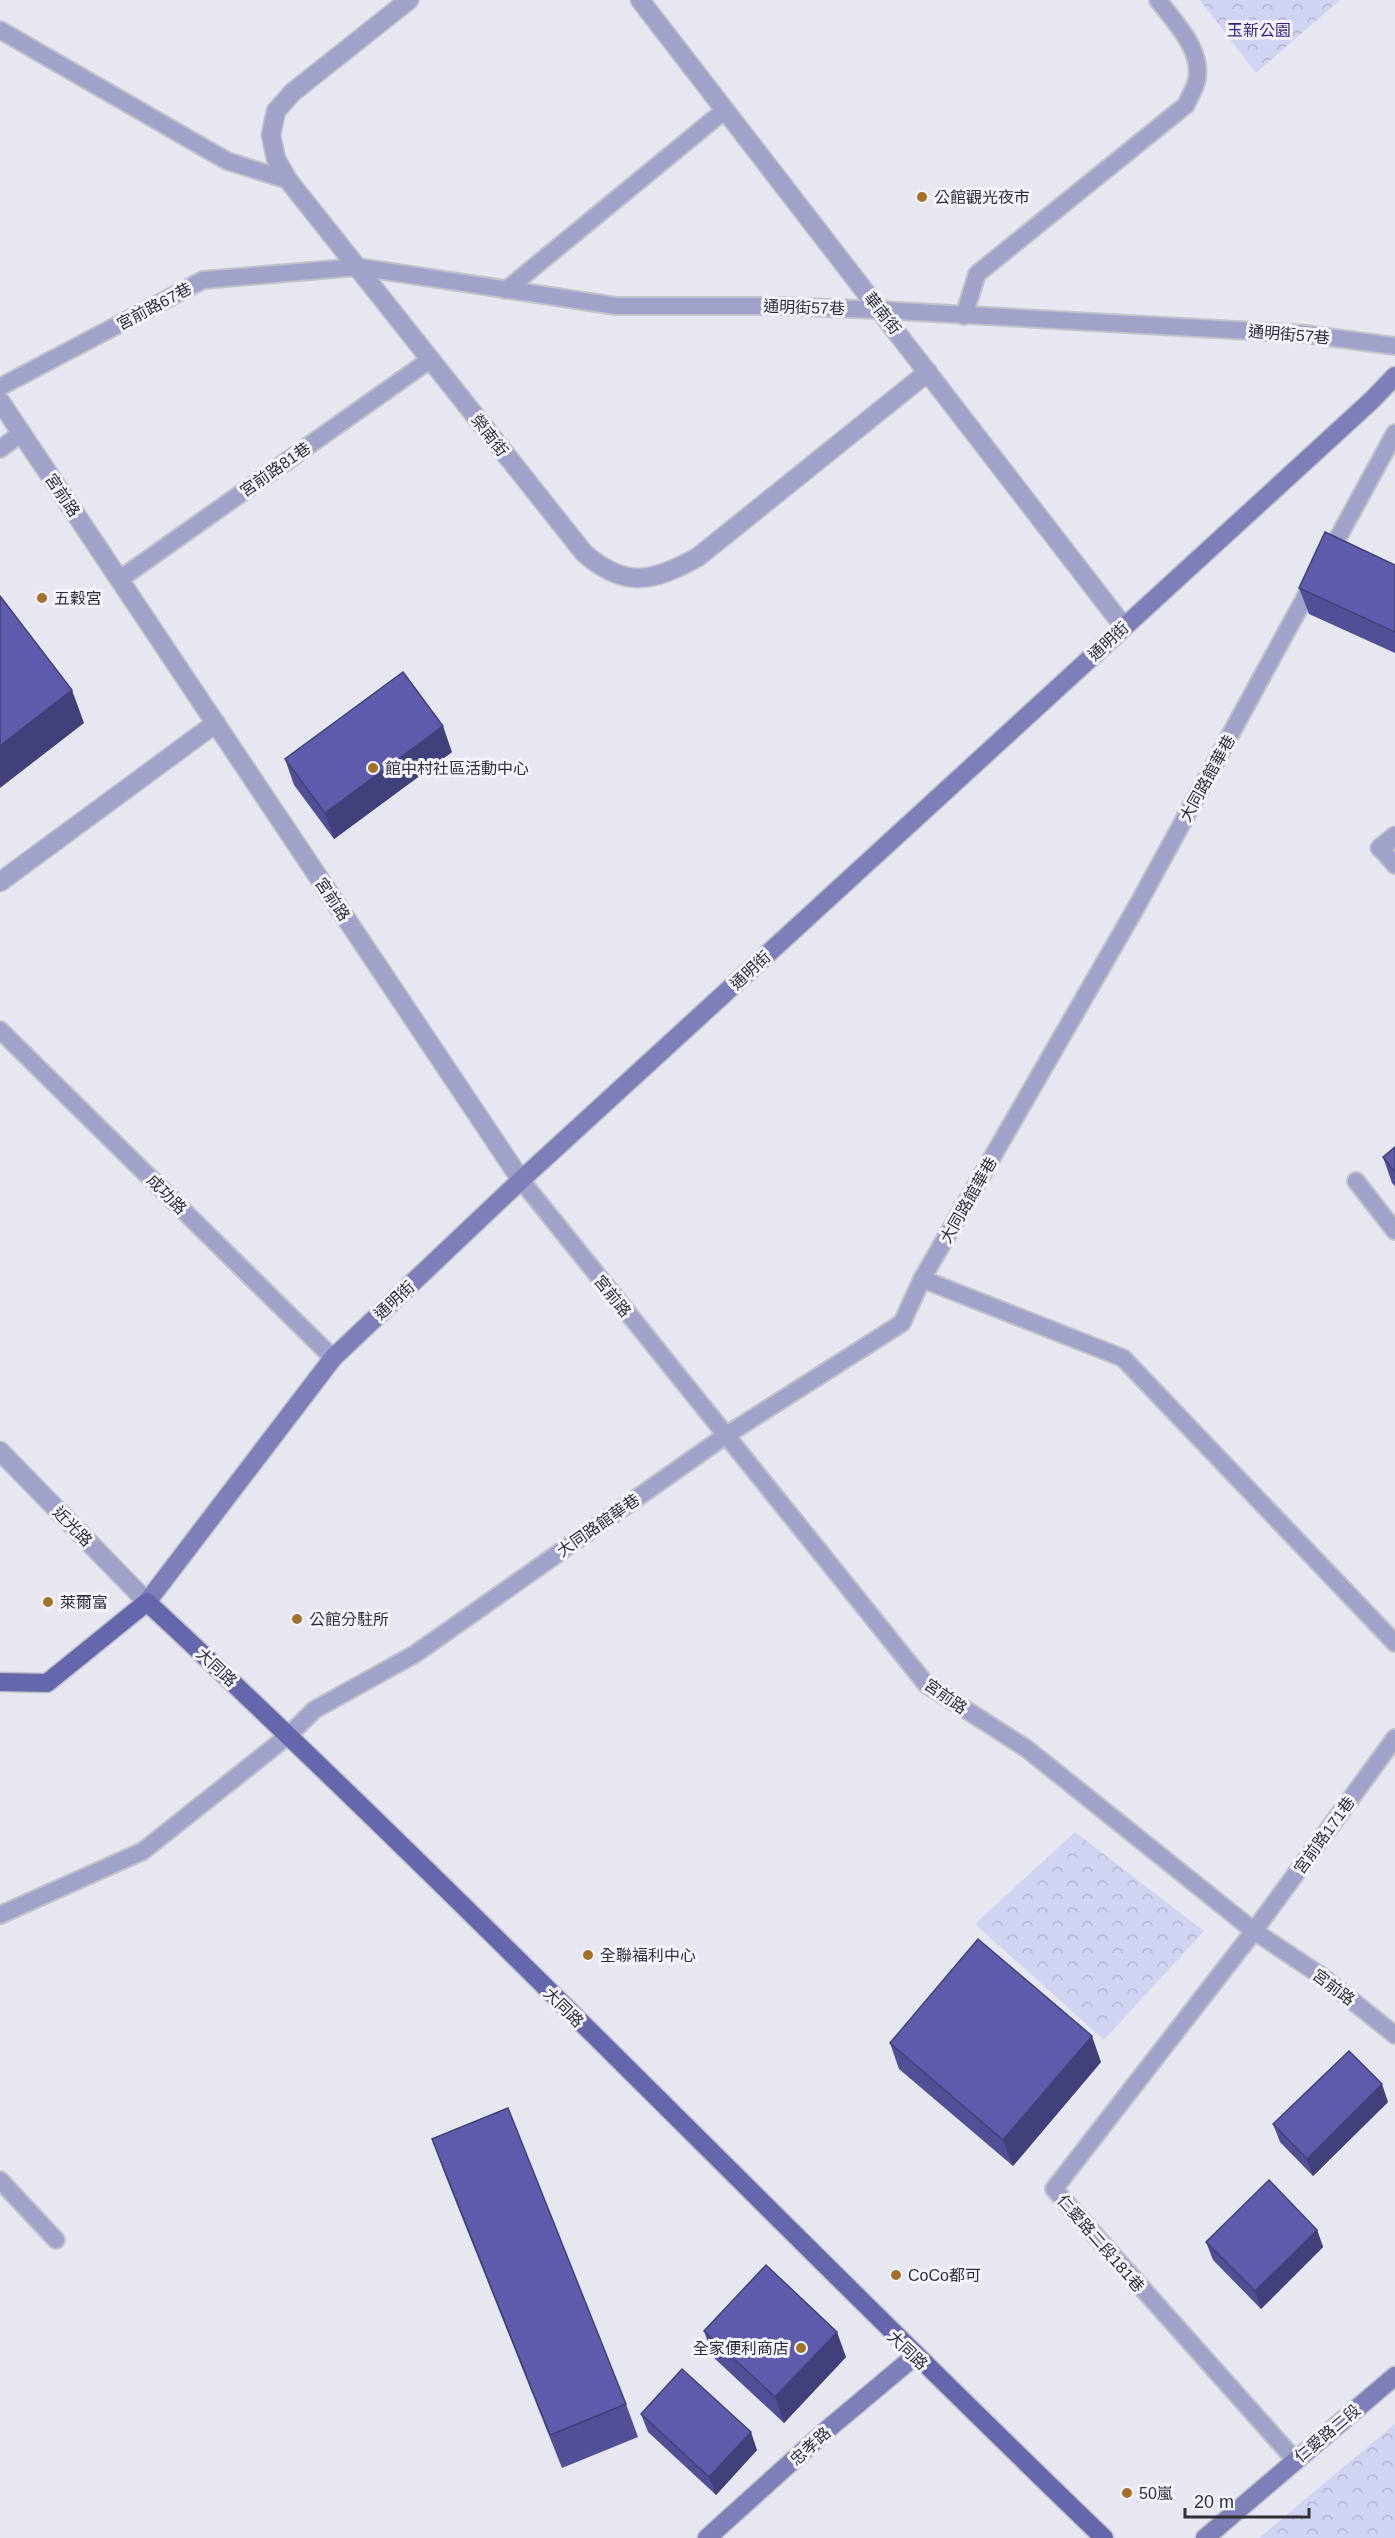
<svg xmlns="http://www.w3.org/2000/svg" width="1395" height="2538" font-family="Arial,'Noto Sans TC',sans-serif">
<style>
.park{fill:url(#park-crowns)}
.lines{fill:none;stroke-linecap:round;stroke-linejoin:round}
.lane-casing{stroke:#c2c2cb;stroke-width:20}
.street-casing{stroke:#c2c2cb;stroke-width:21}
.secondary-casing{stroke:#c2c2cb;stroke-width:21}
.primary-casing{stroke:#c2c2cb;stroke-width:21}
.lane{stroke:#a0a2c9;stroke-width:16}
.street{stroke:#a0a2c9;stroke-width:18}
.secondary{stroke:#7e7fb9;stroke-width:18}
.primary{stroke:#6666ac;stroke-width:18}
.wall{fill:#524f96}
.shaded-wall{fill:#42407a}
.building{fill:#5f5cae;stroke:#42407a;stroke-width:1.5}
.poi-dot{fill:#a47128;stroke:#f3f4ff;stroke-width:2}
.labels{text-anchor:middle;stroke-width:6;stroke-linejoin:round;paint-order:stroke}
.park-label{font-size:16px;fill:#332185;stroke:#f3f4ff}
.poi-label{font-size:16px;fill:#303034;stroke:#f3f4ff;text-anchor:start}
.street-label{font-size:16px;fill:#303034;stroke:#f3f4ff}
</style>
<defs>
<pattern id="park-crowns" width="20" height="18" patternUnits="userSpaceOnUse" patternTransform="scale(1.5)"><rect width="20" height="18" fill="#d1d3f2"/><path d="M2 6a3 3 0 1 1 6 0M12 15a3 3 0 1 1 6 0" fill="none" stroke="#b4b5d0"/></pattern>
</defs>
<rect width="100%" height="100%" fill="#e6e7f1"/>
<g class="park">
<path d="M1200,0h140l-84,73z"/>
<path d="M1075,1832l129,99 -100,109 -129,-116z"/>
<path d="M1395,2424v114h-136z"/>
</g>
<g class="lines">
<g class="lane-casing">
<g id="lane">
<path d="M0,30l227,131 61,19"/>
<path d="M506,290l219,-180"/>
<path d="M964,316l13,-42 209,-169c3,-7 8,-15 10,-22 9,-31 -21,-60 -38,-83"/>
<path d="M0,387l203,-107 155,-13 258,39h159l105,4 425,24 90,12"/>
<path d="M0,449l22,-16"/>
<path d="M1328,556l67,-123"/>
<path d="M120,579l311,-220"/>
<path d="M1380,848l15,17"/>
<path d="M0,1030l333,328"/>
<path d="M521,1180l405,504 101,65 227,182 66,44 75,60"/>
<path d="M1356,1181l39,50"/>
<path d="M922,1279l201,79 272,285"/>
<path d="M0,1915l143,-64 146,-116 25,-25 101,-56 310,-218 177,-113 20,-44 215,-373 177,-325"/>
<path d="M0,2180l56,60"/>
<path d="M1295,2460l-241,-271 200,-258 141,-193"/>
</g>
</g>
<g class="street-casing">
<g id="street">
<path d="M409,0l-116,92 -17,19 -5,24 5,24 12,21 296,373c41,36 69,29 114,4l230,-185"/>
<path d="M640,0l484,627"/>
<path d="M0,401l521,779"/>
<path d="M1380,848l15,-12"/>
<path d="M0,882l216,-159"/>
<path d="M0,1451l147,151"/>
</g>
</g>
<g class="secondary-casing">
<g id="secondary">
<path d="M147,1602l186,-244 188,-178 851,-780 23,-24"/>
<path d="M707,2538l122,-110 86,-72"/>
<path d="M1205,2538l190,-162"/>
</g>
</g>
<g class="primary-casing">
<path id="primary" d="M0,1682l47,1 100,-81c326,304 635,626 957,936"/>
</g>
<use href="#lane" class="lane"/>
<use href="#street" class="street"/>
<use href="#secondary" class="secondary"/>
<use href="#primary" class="primary"/>
</g>
<g class="wall">
<path d="M1395,565v88l-86,-39 -10,-26z"/>
<path d="M452,752l-118,87 -40,-54 -9,-26z"/>
<path d="M1395,1147v39l-3,-3 -9,-26z"/>
<path d="M890,2043l211,19 -88,104 -114,-97z"/>
<path d="M1388,2102l-75,74 -33,-34 -7,-18z"/>
<path d="M432,2139l194,265 12,33 -76,31 -118,-296z"/>
<path d="M1317,2230l6,17 -62,62 -48,-49 -7,-18z"/>
<path d="M704,2331l142,26 -62,66 -71,-66z"/>
<path d="M641,2414l116,36 -41,45 -68,-63z"/>
</g>
<g class="shaded-wall">
<path d="M72,690l12,33 -84,65v-42z"/>
<path d="M443,726l9,26 -118,87 -9,-26z"/>
<path d="M1092,2036l9,26 -88,104 -10,-26z"/>
<path d="M1382,2084l6,18 -75,74 -6,-17z"/>
<path d="M1317,2230l6,17 -62,62 -6,-18z"/>
<path d="M837,2332l9,25 -62,66 -9,-26z"/>
<path d="M751,2432l6,18 -41,45 -7,-18z"/>
</g>
<g class="building">
<path d="M1325,532l70,33v67l-96,-44z"/>
<path d="M0,596l72,94 -72,56z"/>
<path d="M403,672l40,54 -118,87 -40,-54z"/>
<path d="M1395,1147v25l-12,-15z"/>
<path d="M978,1939l114,97 -89,104 -113,-97z"/>
<path d="M1349,2051l33,33 -75,75 -34,-35z"/>
<path d="M508,2108l118,296 -76,31 -118,-296z"/>
<path d="M1269,2180l48,50 -62,61 -49,-49z"/>
<path d="M766,2265l71,67 -62,65 -71,-66z"/>
<path d="M682,2369l69,63 -42,45 -68,-63z"/>
</g>
<g class="poi-dot">
<circle cx="922" cy="197" r="6"/>
<circle cx="42" cy="598" r="6"/>
<circle cx="373" cy="768" r="6"/>
<circle cx="48" cy="1602" r="6"/>
<circle cx="297" cy="1619" r="6"/>
<circle cx="588" cy="1955" r="6"/>
<circle cx="896" cy="2275" r="6"/>
<circle cx="801" cy="2348" r="6"/>
<circle cx="1127" cy="2493" r="6"/>
</g>
<g class="labels">
<g class="park-label">
<text x="1259" y="36">玉新公園</text>
</g>
<g class="poi-label">
<text x="934" y="203">公館觀光夜市</text>
<text x="54" y="604">五穀宮</text>
<text x="385" y="774">館中村社區活動中心</text>
<text x="60" y="1608">萊爾富</text>
<text x="309" y="1625">公館分駐所</text>
<text x="600" y="1961">全聯福利中心</text>
<text x="908" y="2281">CoCo都可</text>
<text x="789" y="2354" text-anchor="end">全家便利商店</text>
<text x="1139" y="2499">50嵐</text>
</g>
<g class="street-label">
<text transform="translate(154 306) rotate(-28)" y="6">宮前路67巷</text>
<text transform="translate(804 307) rotate(2)" y="6">通明街57巷</text>
<text transform="translate(883 313) rotate(52)" y="6">華南街</text>
<text transform="translate(1289 334) rotate(5)" y="6">通明街57巷</text>
<text transform="translate(490 435) rotate(52)" y="6">榮南街</text>
<text transform="translate(275 469) rotate(-35)" y="6">宮前路81巷</text>
<text transform="translate(63 495) rotate(56)" y="6">宮前路</text>
<text transform="translate(1108 641) rotate(-43)" y="6">通明街</text>
<text transform="translate(1207 778) rotate(-61)" y="6">大同路館華巷</text>
<text transform="translate(333 899) rotate(56)" y="6">宮前路</text>
<text transform="translate(750 970) rotate(-43)" y="6">通明街</text>
<text transform="translate(167 1194) rotate(45)" y="6">成功路</text>
<text transform="translate(968 1200) rotate(-60)" y="6">大同路館華巷</text>
<text transform="translate(613 1296) rotate(51)" y="6">宮前路</text>
<text transform="translate(394 1300) rotate(-43)" y="6">通明街</text>
<text transform="translate(598 1525) rotate(-35)" y="6">大同路館華巷</text>
<text transform="translate(73 1526) rotate(46)" y="6">近光路</text>
<text transform="translate(217 1667) rotate(43)" y="6">大同路</text>
<text transform="translate(946 1696) rotate(35)" y="6">宮前路</text>
<text transform="translate(1324 1835) rotate(-54)" y="6">宮前路171巷</text>
<text transform="translate(1334 1987) rotate(37)" y="6">宮前路</text>
<text transform="translate(564 2007) rotate(45)" y="6">大同路</text>
<text transform="translate(1101 2243) rotate(49)" y="6">仁愛路二段181巷</text>
<text transform="translate(908 2350) rotate(44)" y="6">大同路</text>
<text transform="translate(1327 2433) rotate(-40)" y="6">仁愛路二段</text>
<text transform="translate(810 2446) rotate(-42)" y="6">忠孝路</text>
</g>
</g>
<path d="M1185 2508v9h124v-9" fill="none" stroke="#303034" stroke-width="3"/>
<text x="1194" y="2508" font-size="18" fill="#303034" stroke="#f3f4ff" stroke-width="4.5" paint-order="stroke">20 m</text>
</svg>
